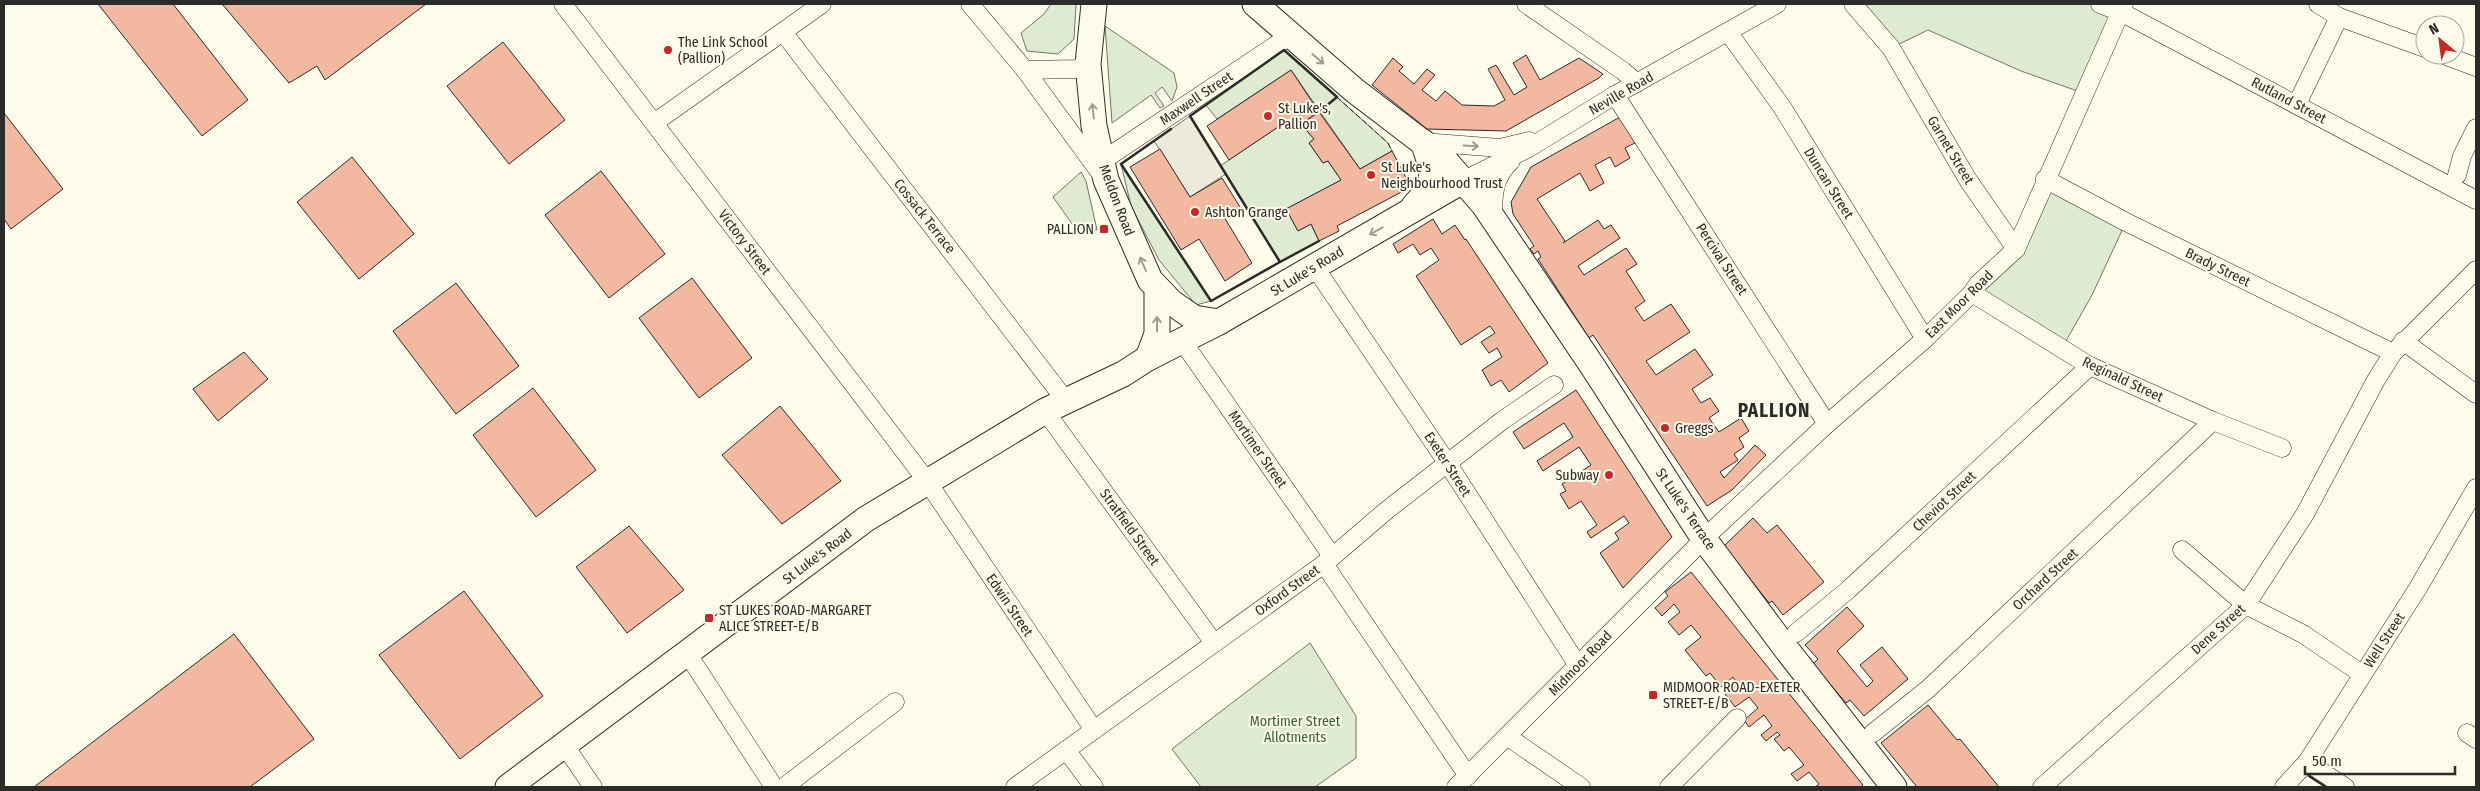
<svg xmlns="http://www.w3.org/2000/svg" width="2480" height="791" font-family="'Fira Sans Condensed',sans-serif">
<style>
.green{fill:#deebd1;stroke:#74746e}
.parking{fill:#eceadb;stroke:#74746e}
.building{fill:#f2b8a0;stroke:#2b2b2b}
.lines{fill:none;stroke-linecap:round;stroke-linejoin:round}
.street-casing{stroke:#2b2b2b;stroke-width:19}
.secondary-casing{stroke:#2b2b2b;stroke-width:27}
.street{stroke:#fdfbea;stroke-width:18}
.secondary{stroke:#fdfbea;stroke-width:25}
.fence{stroke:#2b2b2b;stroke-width:1;stroke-dasharray:6 2.5;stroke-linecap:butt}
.wall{stroke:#2b2b2b;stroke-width:2.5}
.oneway{stroke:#9e9d94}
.poi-dot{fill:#c62828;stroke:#fdfbea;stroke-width:2}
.labels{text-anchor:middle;stroke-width:4;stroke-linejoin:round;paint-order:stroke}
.poi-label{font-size:14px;fill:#2b2b2b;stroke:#fdfbea;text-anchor:start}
.street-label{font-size:14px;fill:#2b2b2b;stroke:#fdfbea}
.park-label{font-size:14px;fill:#34623c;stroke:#fdfbea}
.district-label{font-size:19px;font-weight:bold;letter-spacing:1px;fill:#2b2b2b;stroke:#fdfbea}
</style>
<rect width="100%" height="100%" fill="#fdfbea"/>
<g class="green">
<path d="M1051,4h25l-2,35 -16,15 -31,-3 -6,-18 23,-19z"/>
<path d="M1853,4h247l21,8 -38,81 -62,-22 -93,-41 -37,18z"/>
<path d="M1105,26l69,47 3,14 -5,14 -10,-14 -7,6 9,13 -4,2 -9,-13 -39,28z"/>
<path d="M1284,50l104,93 4,8 -32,18 -69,-99 -74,49 -11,-14z"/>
<path d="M1287,121l6,8 8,-5 13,15 -5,4 14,20 5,-2 13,19 -55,29 12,22 13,-7 8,17 -39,21 -60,-96z"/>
<path d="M1121,164l90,137 -15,4 -37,-45 -28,-54z"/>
<path d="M1081,172l5,9 11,49 -22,-2 -22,-31z"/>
<path d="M2045,179l81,43 -34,73 -30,53 -90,-55 44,-44z"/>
<path d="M1310,643l46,73v42l-41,29h-114l-29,-38z"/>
</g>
<path class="parking" d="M1190,116l36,58 -36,23 -36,-56z"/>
<g class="building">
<path d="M98,4h75l75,96 -46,36z"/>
<path d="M222,4h204l-101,76 -8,-14 -28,17z"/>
<path d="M503,42l62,78 -56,44 -62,-78z"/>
<path d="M1526,55l14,25 39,-22 24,16 -4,4 -93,53 -79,-2 -55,-44 21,-27 10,9 -4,4 15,13 13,-15 8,6 -13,15 14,11 9,-10 17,14 32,1 11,-6 -17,-31 8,-4 18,30 13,-8 -14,-24z"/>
<path d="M1291,70l28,42 -26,17 -6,-8 -58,39 -22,-34z"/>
<path d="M1319,112l41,57 32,-18 19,36 -74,39 2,5 -20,10 -8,-17 -13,7 -12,-22 55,-29 -13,-19 -5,2 -14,-20 5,-4 -13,-15z"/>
<path d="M4,113l59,76 -52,40 -7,-10z"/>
<path d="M1620,117l15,26 -10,5 5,10 -15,9 -5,-10 -15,8 9,18 -14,8 -10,-18 -43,26 28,42 -2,2 35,-23 6,9 7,-4 9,13 -42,28 6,9 42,-27 11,16 -11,7 19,30 -10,7 9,13 27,-17 19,28 -44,29 10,14 39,-26 18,26 -21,14 9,14 9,-5 9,13 -10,7 10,14 22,-14 8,13 -10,7 5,9 -10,7 4,6 -18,12 4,6 31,-33 11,10 -34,35 -25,16 -114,-171 -4,3 -51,-79 3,-2 -3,-6 -4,3 -4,-5 4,-3 -21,-32 -2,-12 20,-35z"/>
<path d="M1160,149l30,48 32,-19 18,29 -16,10 28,46 -27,18 -26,-42 -18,11 -51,-83z"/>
<path d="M352,157l62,77 -55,45 -62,-77z"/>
<path d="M601,171l64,83 -56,44 -64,-83z"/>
<path d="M1433,219l9,15 13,-9 10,15 1,-1 82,124 -39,29 -8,-12 -10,6 -9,-16 20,-13 -5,-9 -8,5 -8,-11 14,-9 -5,-7 -29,19 -45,-69 23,-16 -8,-12 -11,7 -7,-11 -15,9 -5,-9z"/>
<path d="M692,278l60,80 -53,40 -60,-80z"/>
<path d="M456,283l63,83 -63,48 -63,-83z"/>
<path d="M244,352l24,27 -50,42 -25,-32z"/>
<path d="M533,388l63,82 -60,47 -63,-82z"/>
<path d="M1576,390l96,147 -49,51 -23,-35 19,-14 -4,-6 14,-10 -5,-7 -33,22 -4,-6 10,-7 -16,-24 -12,8 -9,-15 6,-3 -4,-7 29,-19 -12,-18 -36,24 -6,-10 36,-24 -9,-14 -40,26 -11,-17z"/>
<path d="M780,406l61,75 -59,43 -60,-69z"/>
<path d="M1753,518l14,15 10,-8 47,57 -41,33 -11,-14 -3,2 -45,-57z"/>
<path d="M629,526l55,64 -57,43 -51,-66z"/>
<path d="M1691,572l172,213 -3,2h-45l4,-3 -10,-12 -12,9 -6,-7 13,-9 -15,-18 -5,4 -10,-12 6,-4 -3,-3 -11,9 -5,-6 11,-9 -8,-11 -15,12 -5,-7 14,-12 -9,-11 -14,10 -10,-13 13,-10 -5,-7 -12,10 -11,-14 -4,3 -21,-26 16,-13 -10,-12 -12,10 -11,-13 12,-10 -6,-8 -12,12 -7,-8 13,-12 -3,-4z"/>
<path d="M464,591l79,105 -83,63 -81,-104z"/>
<path d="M1847,607l17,19 -27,25 30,36 6,-6 -13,-16 22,-18 26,32 -44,37 -14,-16 -4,3 -33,-39 5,-5 -13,-14z"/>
<path d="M234,634l80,105 -64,48h-216z"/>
<path d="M1928,705l29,35 3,-1 39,48h-82l-36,-44z"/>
</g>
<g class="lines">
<g class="street-casing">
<g id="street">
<path d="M563,4l364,477 167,249"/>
<path d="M970,4l55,66 76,104"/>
<path d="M1526,4l97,67 14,12"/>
<path d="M1853,4l38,44 77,132 48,69"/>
<path d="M2100,4l21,8 355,188"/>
<path d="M2318,4l21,13 86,31"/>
<path d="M783,32l283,369"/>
<path d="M1728,32l54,75 143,232"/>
<path d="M2444,55l32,12"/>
<path d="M1025,70l52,-1 11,-5"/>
<path d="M1615,95l212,329"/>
<path d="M2297,104l42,-87"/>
<path d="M654,123l168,-119"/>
<path d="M1423,142l77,6 29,-7"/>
<path d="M1102,161l189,-126"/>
<path d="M2457,175l5,-19 14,-28"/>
<path d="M2045,179l81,43 267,131"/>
<path d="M1464,180l65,-32 86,-53 162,-91"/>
<path d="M1493,219c0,-24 0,-41 18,-58"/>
<path d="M1314,266l134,198 129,200"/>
<path d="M1972,293l118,73 123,55 69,27"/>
<path d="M2403,341l73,53"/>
<path d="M1183,342l149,214"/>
<path d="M1045,411l169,232"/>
<path d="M2182,550l64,55 57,29 59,40"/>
<path d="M1324,564l144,212"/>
<path d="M1796,633l52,-43 242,-224"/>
<path d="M687,653l87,134"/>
<path d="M1873,733l55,-44 285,-268"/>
<path d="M2467,733l9,6"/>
<path d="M1508,737l73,50"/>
<path d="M563,743l30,44"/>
<path d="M1066,750l28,37"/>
<path d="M2307,762l38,25"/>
<path d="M784,787l111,-85"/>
<path d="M1015,787l309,-223 63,-54 116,-90 51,-35"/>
<path d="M1456,787l256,-256 115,-107 98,-85 47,-46 6,-9 38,-35 108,-245"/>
<path d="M1669,787l68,-69"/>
<path d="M2042,787l204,-182 59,-91 71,-134 17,-27 83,-83"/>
<path d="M2284,787l23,-25 111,-174 58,-100"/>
</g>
</g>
<g class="secondary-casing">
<g id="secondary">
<path d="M1094,4l-6,60 6,62 12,54 44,100 21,22 23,16 25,4"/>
<path d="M1255,4l99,86 89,68 41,47 109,162 111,172 83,111 107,137"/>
<path d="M1414,206c24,-25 20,-34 9,-64"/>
<path d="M1148,358l9,-24v-46"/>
<path d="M508,787l358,-268 179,-108 78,-37 25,-16 71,-36 245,-142"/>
</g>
</g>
<use href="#street" class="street"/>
<use href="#secondary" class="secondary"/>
<path class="fence" d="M1337,97l51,46 4,8"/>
<g class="wall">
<path d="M1171,129l-50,35 90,137 69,-39 -90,-146 94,-66 53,47 -18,15"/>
<path d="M1280,262l39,-21"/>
<path d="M2309,776l17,11"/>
</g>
</g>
<defs><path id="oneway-shaft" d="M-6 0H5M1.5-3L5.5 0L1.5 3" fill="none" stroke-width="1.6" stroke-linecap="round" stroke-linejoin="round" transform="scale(1.25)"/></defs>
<g class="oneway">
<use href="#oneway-shaft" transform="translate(1318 59) rotate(41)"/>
<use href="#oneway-shaft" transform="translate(1093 111) rotate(-96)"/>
<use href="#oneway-shaft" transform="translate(1471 146) rotate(3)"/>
<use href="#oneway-shaft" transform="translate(1376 231) rotate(151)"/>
<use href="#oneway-shaft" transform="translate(1143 264) rotate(-114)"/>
<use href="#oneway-shaft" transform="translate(1157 324) rotate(-90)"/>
</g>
<g class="poi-dot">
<circle cx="668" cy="50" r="5"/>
<circle cx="1268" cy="116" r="5"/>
<circle cx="1371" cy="175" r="5"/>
<circle cx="1195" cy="212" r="5"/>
<rect x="1099" y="224" width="10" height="10" rx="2.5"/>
<circle cx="1665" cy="428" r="5"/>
<circle cx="1609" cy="475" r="5"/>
<rect x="704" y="613" width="10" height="10" rx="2.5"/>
<rect x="1648" y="690" width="10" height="10" rx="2.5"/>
</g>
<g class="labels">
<g class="poi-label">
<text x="678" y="47">The Link School<tspan x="678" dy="16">(Pallion)</tspan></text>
<text x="1278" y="113">St Luke's,<tspan x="1278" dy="16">Pallion</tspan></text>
<text x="1381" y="172">St Luke's<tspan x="1381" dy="16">Neighbourhood Trust</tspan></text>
<text x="1205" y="217">Ashton Grange</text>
<text x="1094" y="234" text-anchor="end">PALLION</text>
<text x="1675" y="433">Greggs</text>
<text x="1599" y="480" text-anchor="end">Subway</text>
<text x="719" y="615">ST LUKES ROAD-MARGARET<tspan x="719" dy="16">ALICE STREET-E/B</tspan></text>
<text x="1663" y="692">MIDMOOR ROAD-EXETER<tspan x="1663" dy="16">STREET-E/B</tspan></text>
</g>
<g class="street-label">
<text transform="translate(1621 93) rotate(-30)" y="5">Neville Road</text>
<text transform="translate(1196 98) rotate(-34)" y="5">Maxwell Street</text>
<text transform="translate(2289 100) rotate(28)" y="5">Rutland Street</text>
<text transform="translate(1951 150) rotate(59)" y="5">Garnet Street</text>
<text transform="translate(1829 183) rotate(58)" y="5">Duncan Street</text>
<text transform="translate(1117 200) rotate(69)" y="5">Meldon Road</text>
<text transform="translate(925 216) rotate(52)" y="5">Cossack Terrace</text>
<text transform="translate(745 242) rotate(53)" y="5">Victory Street</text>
<text transform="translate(1722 259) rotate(57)" y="5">Percival Street</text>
<text transform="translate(2218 267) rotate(26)" y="5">Brady Street</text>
<text transform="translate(1307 271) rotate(-31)" y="5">St Luke's Road</text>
<text transform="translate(1959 304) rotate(-45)" y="5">East Moor Road</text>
<text transform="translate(2123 379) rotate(25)" y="5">Reginald Street</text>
<text transform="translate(1258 449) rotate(55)" y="5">Mortimer Street</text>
<text transform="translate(1448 464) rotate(57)" y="5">Exeter Street</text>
<text transform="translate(1944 501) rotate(-43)" y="5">Cheviot Street</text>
<text transform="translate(1686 509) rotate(56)" y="5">St Luke's Terrace</text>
<text transform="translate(1130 527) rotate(54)" y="5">Stratfield Street</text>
<text transform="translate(817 556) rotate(-37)" y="5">St Luke's Road</text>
<text transform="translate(2045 579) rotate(-43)" y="5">Orchard Street</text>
<text transform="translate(1287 590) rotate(-36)" y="5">Oxford Street</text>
<text transform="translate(1010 605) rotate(56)" y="5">Edwin Street</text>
<text transform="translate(2218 629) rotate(-42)" y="5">Dene Street</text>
<text transform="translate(2384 640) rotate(-57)" y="5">Well Street</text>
<text transform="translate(1580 663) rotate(-46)" y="5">Midmoor Road</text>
</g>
<g class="park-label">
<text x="1295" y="726">Mortimer Street<tspan x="1295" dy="16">Allotments</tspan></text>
</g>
<g class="district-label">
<text x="1774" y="417">PALLION</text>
</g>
</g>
<rect width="2480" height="791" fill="none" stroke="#2b2b2b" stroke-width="10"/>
<g transform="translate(2440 40) rotate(331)"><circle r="24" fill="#fdfbea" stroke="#a9a89e"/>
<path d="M0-4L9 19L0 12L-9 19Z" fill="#c62828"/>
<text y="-8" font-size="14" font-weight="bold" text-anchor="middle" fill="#2b2b2b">N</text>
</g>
<path d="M2305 766v8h150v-8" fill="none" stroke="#2b2b2b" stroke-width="2.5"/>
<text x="2312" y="766" font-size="15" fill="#2b2b2b" stroke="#fdfbea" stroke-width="4" paint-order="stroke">50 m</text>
</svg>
